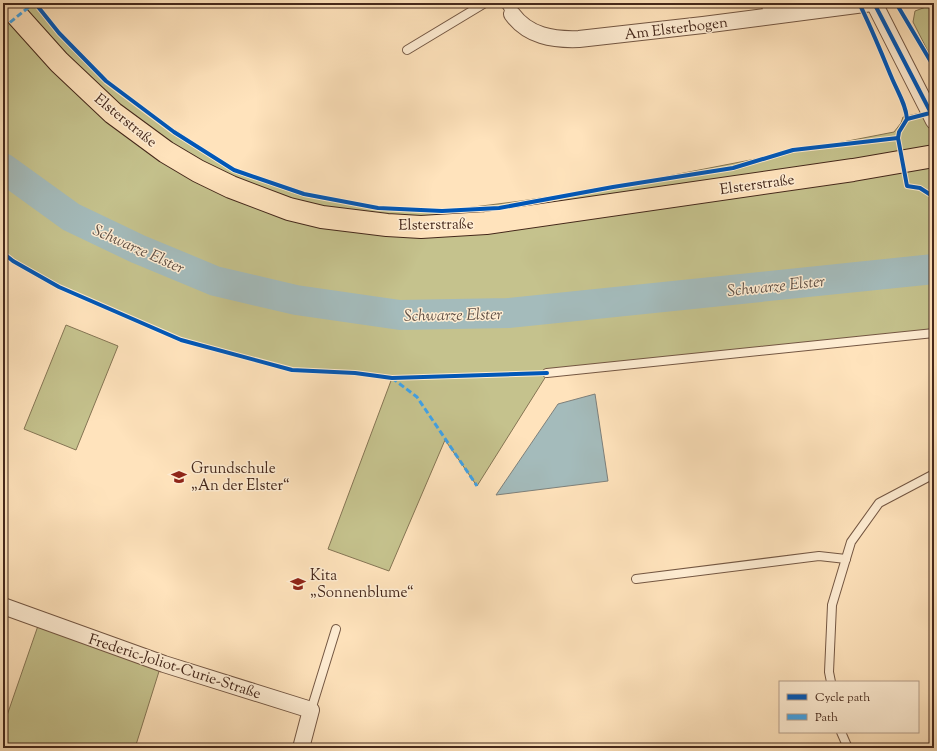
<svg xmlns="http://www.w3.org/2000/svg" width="937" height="751" font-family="'Sorts Mill Goudy',serif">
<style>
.green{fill:#c5c28d;stroke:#857554}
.water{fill:#a4bbbb;stroke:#7e807b}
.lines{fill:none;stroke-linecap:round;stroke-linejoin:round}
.river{stroke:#a4bbbb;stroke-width:30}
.lane-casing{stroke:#745743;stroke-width:10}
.street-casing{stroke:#745743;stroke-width:18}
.primary-casing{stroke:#45281b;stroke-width:24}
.lane{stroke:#ffedd3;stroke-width:8}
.street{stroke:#ffedd3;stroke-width:16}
.primary{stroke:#ffe3bc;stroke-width:22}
.quiet{stroke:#3fa3ea;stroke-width:3;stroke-dasharray:6 3;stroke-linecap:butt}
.cycleway-casing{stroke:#ffedd3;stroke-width:6}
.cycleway{stroke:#0057b8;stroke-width:4}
.labels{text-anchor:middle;stroke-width:3;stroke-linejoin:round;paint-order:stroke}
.street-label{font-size:15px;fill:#45281b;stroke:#ffedd3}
.poi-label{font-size:15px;fill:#45281b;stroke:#ffedd3;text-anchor:start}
.water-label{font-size:16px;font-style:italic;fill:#5d4d43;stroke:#ffedd3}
</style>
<rect width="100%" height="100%" fill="#ffe3bc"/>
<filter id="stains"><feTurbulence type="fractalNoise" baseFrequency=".005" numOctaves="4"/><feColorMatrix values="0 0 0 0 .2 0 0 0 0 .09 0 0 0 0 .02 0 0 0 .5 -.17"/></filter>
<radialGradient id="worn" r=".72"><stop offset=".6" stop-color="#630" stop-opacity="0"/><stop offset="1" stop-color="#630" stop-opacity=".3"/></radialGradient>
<g class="green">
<path d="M3,3l55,59 139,109 190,55 547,-68v175l-386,40 -71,113 -32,-46 -56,131 -61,-22 64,-171 -37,-5 -63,-3 -111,-31 -122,-53 -46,-25 -10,-8z"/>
<path d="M7,3h30l23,29 47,48 68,50 60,39 69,24 74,15 64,3 79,-10 91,-14 282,-55 7,-9 2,-6 26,-6 5,12v32l-448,68 -163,-7 -156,-65z"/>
<path d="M934,4v59l-21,-41 2,-11z"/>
<path d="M66,325l52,21 -42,104 -52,-21z"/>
<path d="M40,620l121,45 -26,83h-132v-21z"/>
</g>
<path class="water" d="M595,394l13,87 -112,14 62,-91z"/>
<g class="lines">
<path class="river" d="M3,168l68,49 67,32 77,32 81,19 104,15 108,-2 426,-44"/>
<g class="lane-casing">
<g id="lane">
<path d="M505,3l7,11"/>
<path d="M764,3l8,13"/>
<path d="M407,50l78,-47"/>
<path d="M547,373l387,-40"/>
<path d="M636,579l183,-23 27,3"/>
<path d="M831,682l-2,-10 3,-67 19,-63 28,-39 55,-29"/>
<path d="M311,710l25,-81"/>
<path d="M841,732l7,16"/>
</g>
</g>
<g class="street-casing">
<g id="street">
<path d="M874,3l60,118"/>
<path d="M512,14c16,22 41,26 67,25l124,-14 169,-22"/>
<path d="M3,606l161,58 147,46 -10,38"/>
</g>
</g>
<g class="primary-casing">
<path id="primary" d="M6,3l53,59 54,51 53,39 32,19 33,16 58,22 33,8 65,8 34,2 65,-4 367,-53 81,-14"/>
</g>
<use href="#lane" class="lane"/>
<use href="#street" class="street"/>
<use href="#primary" class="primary"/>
<g class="quiet">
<path d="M3,28l26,-21 3,-4"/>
<path d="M392,378l25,19 60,89"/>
</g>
<g class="cycleway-casing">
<g id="cycleway">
<path d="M35,3l24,30 47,48 68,51 60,38 70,24 74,14 64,3 57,-3 114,-21 120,-19 60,-18 105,-12"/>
<path d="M859,3c12,24 22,49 32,73 6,15 15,28 16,43"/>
<path d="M874,3l57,110"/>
<path d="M896,3l38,64"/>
<path d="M934,112l-27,7 -8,13 -1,6 9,48 13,2 14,9"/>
<path d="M3,253l10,8 46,26 122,53 111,30 63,3 37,5 155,-5"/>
</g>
</g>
<use href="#cycleway" class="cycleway"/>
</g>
<defs>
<g id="school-bare" transform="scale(1.2)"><path d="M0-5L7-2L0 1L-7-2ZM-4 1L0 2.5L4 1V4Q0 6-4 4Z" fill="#8f2418" stroke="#ffedd3" stroke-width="2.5" paint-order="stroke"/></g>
</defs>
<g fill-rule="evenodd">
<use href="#school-bare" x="179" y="477"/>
<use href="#school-bare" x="298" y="584"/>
</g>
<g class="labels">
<g class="street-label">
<text transform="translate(676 28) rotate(-7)" y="5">Am Elsterbogen</text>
<text transform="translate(126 120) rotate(39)" y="5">Elsterstraße</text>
<text transform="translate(757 184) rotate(-8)" y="5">Elsterstraße</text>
<text transform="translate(436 224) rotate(-1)" y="5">Elsterstraße</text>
<text transform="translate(175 666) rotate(18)" y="5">Frederic-Joliot-Curie-Straße</text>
</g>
<g class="poi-label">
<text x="191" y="473">Grundschule<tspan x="191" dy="17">„An der Elster“</tspan></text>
<text x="310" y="580">Kita<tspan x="310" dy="17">„Sonnenblume“</tspan></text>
</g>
<g class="water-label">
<text transform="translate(139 248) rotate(24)" y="6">Schwarze Elster</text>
<text transform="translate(776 285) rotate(-6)" y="6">Schwarze Elster</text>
<text transform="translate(453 314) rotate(-1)" y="6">Schwarze Elster</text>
</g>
</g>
<rect width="937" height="751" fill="none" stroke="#ffe3bc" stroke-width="16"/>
<rect x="4" y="4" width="929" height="743" fill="none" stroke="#45281b" stroke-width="2"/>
<rect x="8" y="8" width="921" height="735" fill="none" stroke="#45281b"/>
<rect x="779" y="681" width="140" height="52" fill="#ffedd3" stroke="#b59e89"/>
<rect x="787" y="694" width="20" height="6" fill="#0057b8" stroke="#b59e89"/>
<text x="815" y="701" font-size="12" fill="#45281b">Cycle path</text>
<rect x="787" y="714" width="20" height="6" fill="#3fa3ea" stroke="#b59e89"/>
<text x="815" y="721" font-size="12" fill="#45281b">Path</text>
<rect width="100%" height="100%" filter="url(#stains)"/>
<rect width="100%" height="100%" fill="url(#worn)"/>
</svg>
